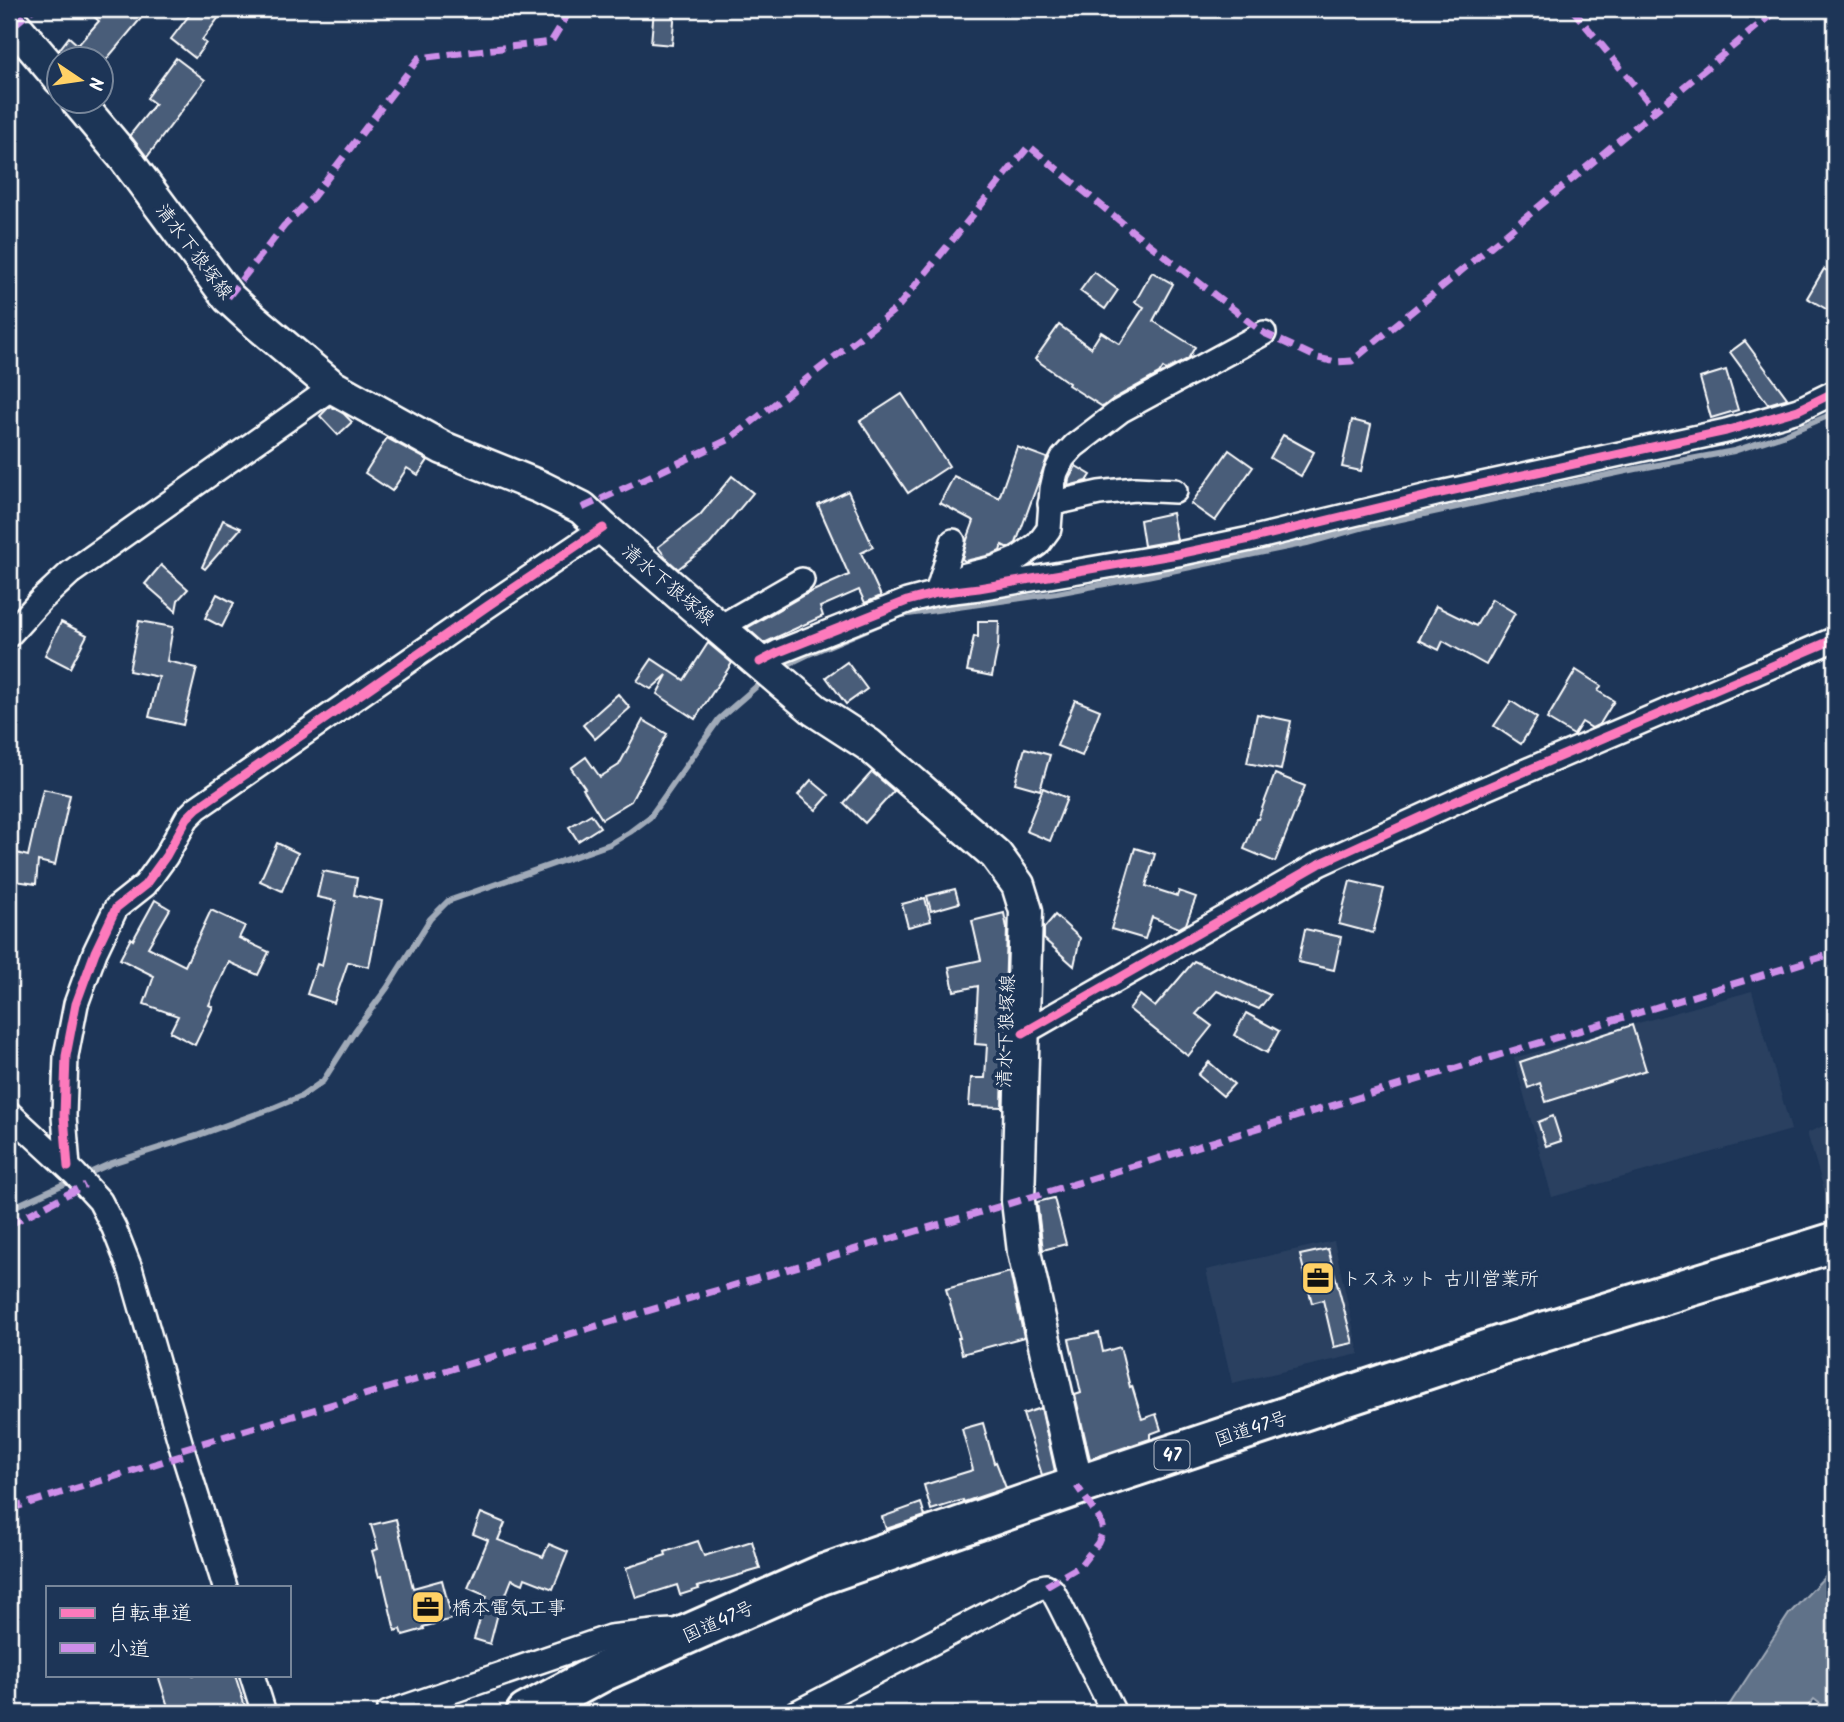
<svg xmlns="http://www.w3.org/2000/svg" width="1844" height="1722" font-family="Kalam,'Klee One',sans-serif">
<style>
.built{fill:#2a4161}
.water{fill:#617289;stroke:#a0aab8;stroke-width:2}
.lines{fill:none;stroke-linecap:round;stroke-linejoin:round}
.stream{stroke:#a0aab8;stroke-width:6}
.building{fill:#4a5d79;stroke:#fff;stroke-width:2}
.street-casing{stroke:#fff;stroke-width:28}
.secondary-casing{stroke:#fff;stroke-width:37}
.highway-casing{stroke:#fff;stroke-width:44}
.street{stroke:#1d3557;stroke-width:23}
.secondary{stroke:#1d3557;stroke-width:32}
.highway{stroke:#1d3557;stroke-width:38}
.quiet{stroke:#ce8fe9;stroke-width:7;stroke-dasharray:14 7;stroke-linecap:butt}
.cycleway-casing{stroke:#1d3557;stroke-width:13}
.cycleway{stroke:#fd7abc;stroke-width:9}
.labels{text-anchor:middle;stroke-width:7;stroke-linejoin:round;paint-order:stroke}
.shield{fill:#1d3557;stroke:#bbc2cd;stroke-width:2}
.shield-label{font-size:18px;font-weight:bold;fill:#fff}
.street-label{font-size:19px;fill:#fff;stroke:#1d3557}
.poi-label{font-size:19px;fill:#fff;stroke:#1d3557;text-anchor:start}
</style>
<rect width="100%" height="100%" fill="#1d3557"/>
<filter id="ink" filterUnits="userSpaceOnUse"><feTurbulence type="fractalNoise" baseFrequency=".0143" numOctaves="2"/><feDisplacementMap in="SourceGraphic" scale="14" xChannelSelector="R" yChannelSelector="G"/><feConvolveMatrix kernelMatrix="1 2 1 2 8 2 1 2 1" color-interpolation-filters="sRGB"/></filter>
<g filter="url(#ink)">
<g class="built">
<path d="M1752,991l39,139 -239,67 -38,-139z"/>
<path d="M1835,1121v90l-4,1 -24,-79z"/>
<path d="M1334,1241l25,113 -127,29 -26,-113z"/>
</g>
<path class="water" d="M1835,1566v147h-3l-18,-14 -12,14h-78l65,-99z"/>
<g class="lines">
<g class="stream">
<path d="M780,668l29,-14 92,-39 156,-22 90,-17 160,-33 57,-16 158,-34 114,-24 98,-18 49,-16 52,-22"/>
<path d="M85,1175l27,-12 87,-28 74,-27 29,-12 21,-15 32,-50 32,-43 43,-69 18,-18 162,-57 20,-12 20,-15 69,-98 46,-40"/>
<path d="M9,1209l66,-30"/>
</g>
</g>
<g class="building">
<path d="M85,9h49l9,7 -37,44h-38l-9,-10 10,-13 9,8 21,-24z"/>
<path d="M194,9h31l-23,31 4,3 -11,15 -24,-19z"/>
<path d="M654,9h21l-3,36 -21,-2z"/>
<path d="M176,58l29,22 -58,77 -17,-22 25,-31 -8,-6z"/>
<path d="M1824,269l11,7v38l-28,-16z"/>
<path d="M1094,272l24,18 -13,19 -25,-18z"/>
<path d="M1152,272l21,12 -20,37 42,26 -7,12 -22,11 -3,-2 -4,6 -46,25 -10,8 -35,-22 1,-2 -34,-24 24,-34 32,23 10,-16 19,12 24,-37 -9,-5z"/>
<path d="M1745,341l42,57 -2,1 -17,5 -38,-52z"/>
<path d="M1726,370l12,40 -27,8 -11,-40z"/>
<path d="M902,394l47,72 -41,27 -48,-72z"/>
<path d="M330,406l14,8 8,8 -14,13 -18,-19z"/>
<path d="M1352,420l19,5 -10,46 -19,-4z"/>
<path d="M1283,435l31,17 -13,24 -31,-18z"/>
<path d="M387,438l41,22 -10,15 -11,-7 -15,23 -27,-18z"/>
<path d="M1017,447l30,11 -31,85 -8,5 -6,-3 -2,6 -9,4 -26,6 -3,-2 5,-19 7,-19 -34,-18 14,-27 45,22z"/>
<path d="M1229,450l24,17 -38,54 -24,-17z"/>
<path d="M1076,466l15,9 -4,6 -19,5 1,-7z"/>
<path d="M732,476l21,17 -43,51 -32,25 -10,-9 -10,-13 42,-32z"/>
<path d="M848,491l25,56 -12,6 20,43 -16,7 -6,-13 -39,17 3,9 -59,27 -17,-15 57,-33 45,-20 -31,-70z"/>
<path d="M1172,513l5,27 -33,6 -4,-26z"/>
<path d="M223,520l18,8 -36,41 -3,-2z"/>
<path d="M161,565l27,24 -10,11 -2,11 -31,-27z"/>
<path d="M217,594l17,9 -12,24 -17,-9z"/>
<path d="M1492,599l23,14 -29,52 -43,-24 -4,9 -20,-10 17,-34 40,20z"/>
<path d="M139,621l34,6 -6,34 30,7 -14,57 -34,-8 10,-40 -30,-6z"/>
<path d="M978,621h21l-1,25 -6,30 -25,-5 7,-35 4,1z"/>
<path d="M61,622l26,13 -17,33 -25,-13z"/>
<path d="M708,643l24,20 -37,56 -38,-25 10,-19 -16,14 -14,-8 15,-22 32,21z"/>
<path d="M847,662l20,27 -21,15 -20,-27z"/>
<path d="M1576,670l25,16 -3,5 16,10 -14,23 -8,4 -10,-6 -8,13 -27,-16z"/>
<path d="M618,694l12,14 -35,31 -12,-14z"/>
<path d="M1075,700l25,10 -18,46 -25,-10z"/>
<path d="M1511,701l26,17 -16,26 -27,-18z"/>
<path d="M1257,714l34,7 -10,49 -34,-7z"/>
<path d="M643,720l24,14 -36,67 -29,18 -19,-30 2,-1 -14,-20 15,-11 14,20 19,-12z"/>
<path d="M1025,748l25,7 -10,35 -25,-7z"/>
<path d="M872,772l22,19 -29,32 -21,-20z"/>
<path d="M1275,774l30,12 -30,76 -31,-13 12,-30h2z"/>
<path d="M811,780l18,15 -13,15 -18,-15z"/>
<path d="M1043,788l24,10 -17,43 -24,-10z"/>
<path d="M43,789l27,6 -15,70 -17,-4 -2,23 -27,-4v-29l19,5z"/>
<path d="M591,814l9,13 -22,14 -9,-14z"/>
<path d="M277,843l21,10 -16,38 -22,-10z"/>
<path d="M1135,848l20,6 -9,32 31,10 2,-5 17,6 -10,27 -7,4 -27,-11 -7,22 -34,-10z"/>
<path d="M323,871l34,7 -3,17 28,6 -13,66 -21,-5 -14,41 -27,-9 10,-30 5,2 14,-65 -19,-4z"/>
<path d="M1350,881l34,8 -11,44 -34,-9z"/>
<path d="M955,889l4,14 -28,8 -4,-15z"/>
<path d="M925,898l6,23 -23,6 -6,-23z"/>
<path d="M155,900l15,9 -22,38 37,19 26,-56 34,16 -6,12 30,14 -11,23 -29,-13 -20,43 4,2 -18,38 -25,-13 8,-16 -34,-12 10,-28 -34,-17 11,-21 2,2z"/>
<path d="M1004,913l3,15 -5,179 -33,-1 2,-28h14l2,-33 -12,-1 3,-58 -24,5 -5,-24 32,-7 -9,-39z"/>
<path d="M1055,915l25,23 -6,28 -30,-27v-11z"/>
<path d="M1305,929l36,8 -7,33 -36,-8z"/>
<path d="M1194,961l76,34 -11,14 -42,-18 -21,23 16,12 -24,30 -59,-47 11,-14 15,12z"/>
<path d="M1246,1013l33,18 -12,22 -33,-18z"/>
<path d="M1632,1025l14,45 -100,32 -6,-19 -12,5 -8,-26z"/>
<path d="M1209,1062l25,22 -11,12 -25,-21z"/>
<path d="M1553,1116l8,25 -15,5 -8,-24z"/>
<path d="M1054,1198l12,46 -23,6 -6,-48z"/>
<path d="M1328,1249l25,94 -19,4 -11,-47 -11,3 -12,-48z"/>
<path d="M1010,1272l14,65 -62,17 -4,-16h2l-14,-49z"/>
<path d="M1099,1333l4,19 17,-5 10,40 2,-1 10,33 14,-5 5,16 -11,4v5l-60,20 -15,-64 6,-2 -12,-54z"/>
<path d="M1041,1408l14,63 -13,4 -19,-61z"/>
<path d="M983,1423l11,40 2,-1 10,26 -42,14 -1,-2 -32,10 -7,-25 49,-15 -11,-41z"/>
<path d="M921,1503l4,13 -39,13 -4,-12z"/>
<path d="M481,1513l24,10 -7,17 45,17 6,-13 19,8 -15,37 -28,-11 -2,6 -11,-5 -15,38 -7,27 -16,-5 13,-43 -19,-8 20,-48 -15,-6z"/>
<path d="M396,1519l17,69 29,-8 10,39 -29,8 1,2 -21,6 -2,-6 -6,2 -13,-55 -3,1 -7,-26 6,-2 -7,-24z"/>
<path d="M698,1541l6,15 48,-15 8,28 -62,18 1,2 -19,6 -3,-10 -41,13 -10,-30 40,-13 -1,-3z"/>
<path d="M158,1675h77l12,38h-77z"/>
</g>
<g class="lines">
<g class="street-casing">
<g id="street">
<path d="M1050,504l49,-11 36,-4 40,2"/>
<path d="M958,580l8,-5 29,-7 22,-9 21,-15 11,-15 3,-40 4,-17 7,-14 11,-12 46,-35 144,-78"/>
<path d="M937,593l16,-52"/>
<path d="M720,627l82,-47"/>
<path d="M9,635l31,-34 30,-28 263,-186"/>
<path d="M760,662l19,-10 128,-51 30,-8 42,-5 199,-34 72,-15 186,-45 290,-63 72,-21 37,-18"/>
<path d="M1023,1033l296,-169 146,-67 370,-158"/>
<path d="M9,1113l66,61 25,27 14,27 17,43 51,178 43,138"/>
<path d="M68,1167l-4,-51 2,-60 10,-52 19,-52 21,-44 29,-23 21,-29 21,-38 10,-10 289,-201 117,-79"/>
<path d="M252,1675l12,38"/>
<path d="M388,1713l222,-76 44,-5 19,-1"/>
<path d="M796,1713l242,-125 8,-2 6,4 8,15 54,108"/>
</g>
</g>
<g class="secondary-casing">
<g id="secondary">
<path d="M9,19l51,60"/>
<path d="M78,102l47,56 103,139 24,22 81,68 110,61 97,39 42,21 21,20 179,154 33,28 54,35 127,110 22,30 8,26 -8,290 6,51 53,234"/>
</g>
</g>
<g class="highway-casing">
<path id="highway" d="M526,1713l76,-41 219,-97 256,-89 424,-141 334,-103"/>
</g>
<use href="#street" class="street"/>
<use href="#secondary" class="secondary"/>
<use href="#highway" class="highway"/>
<g class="quiet">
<path d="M1572,9l83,101"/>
<path d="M14,25l19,-16"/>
<path d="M228,297l56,-71 29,-29 106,-139 132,-16 20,-33"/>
<path d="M582,508l148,-69 167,-131 132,-162 102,84 133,103 54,25 18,4 16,-1 426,-352"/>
<path d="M9,1225l76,-40"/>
<path d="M182,1449l836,-248 817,-248"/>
<path d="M9,1509l175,-54"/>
<path d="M1046,1586l34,-20 18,-23 5,-12 -3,-12 -23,-33"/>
</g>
<g class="cycleway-casing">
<g id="cycleway">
<path d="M760,662l19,-10 128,-51 30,-8 42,-5 199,-34 72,-15 186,-45 290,-63 72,-21 37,-18"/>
<path d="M1023,1033l296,-169 146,-67 370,-158"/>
<path d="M68,1167l-4,-51 2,-60 10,-52 19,-52 21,-44 29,-23 21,-29 21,-38 10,-10 289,-201 117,-79"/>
</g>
</g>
<use href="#cycleway" class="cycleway"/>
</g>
</g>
<defs>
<g id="office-square" transform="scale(1.75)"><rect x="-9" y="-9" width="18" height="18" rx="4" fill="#ffd166" stroke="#1d3557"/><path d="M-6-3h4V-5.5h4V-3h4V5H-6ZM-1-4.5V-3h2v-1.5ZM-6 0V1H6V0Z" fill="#111"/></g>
</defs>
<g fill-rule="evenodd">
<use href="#office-square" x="1318" y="1278"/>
<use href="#office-square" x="428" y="1607"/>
</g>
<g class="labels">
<rect class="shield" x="1154.5" y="1440.5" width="35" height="29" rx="5"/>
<g class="shield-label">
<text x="1172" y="1461">47</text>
</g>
<g class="street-label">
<text transform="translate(195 251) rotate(53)" y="7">清水下狼塚線</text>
<text transform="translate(669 584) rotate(40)" y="7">清水下狼塚線</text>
<text transform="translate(1005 1031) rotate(-88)" y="7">清水下狼塚線</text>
<text transform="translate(1251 1428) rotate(-18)" y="7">国道47号</text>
<text transform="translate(718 1621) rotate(-24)" y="7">国道47号</text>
</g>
<g class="poi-label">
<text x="1342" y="1285">トスネット 古川営業所</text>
<text x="452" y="1614">橋本電気工事</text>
</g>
</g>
<rect width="1844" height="1722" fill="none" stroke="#1d3557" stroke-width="35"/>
<rect x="18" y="18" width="1809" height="1687" fill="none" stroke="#fff" stroke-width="2.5" filter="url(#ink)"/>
<rect x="46" y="1586" width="245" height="91" fill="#1d3557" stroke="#77869a" stroke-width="2"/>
<rect x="60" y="1608" width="35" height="10" fill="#fd7abc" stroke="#77869a" stroke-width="2"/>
<text x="108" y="1620" font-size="21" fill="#ffffff">自転車道</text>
<rect x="60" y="1643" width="35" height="10" fill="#ce8fe9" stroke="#77869a" stroke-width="2"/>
<text x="108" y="1656" font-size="21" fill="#ffffff">小道</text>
<g transform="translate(80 80) rotate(103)"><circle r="33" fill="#1d3557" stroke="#77869a" stroke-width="2"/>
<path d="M0-5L12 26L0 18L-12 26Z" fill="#ffd166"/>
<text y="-10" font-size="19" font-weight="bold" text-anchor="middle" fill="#ffffff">N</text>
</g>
</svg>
